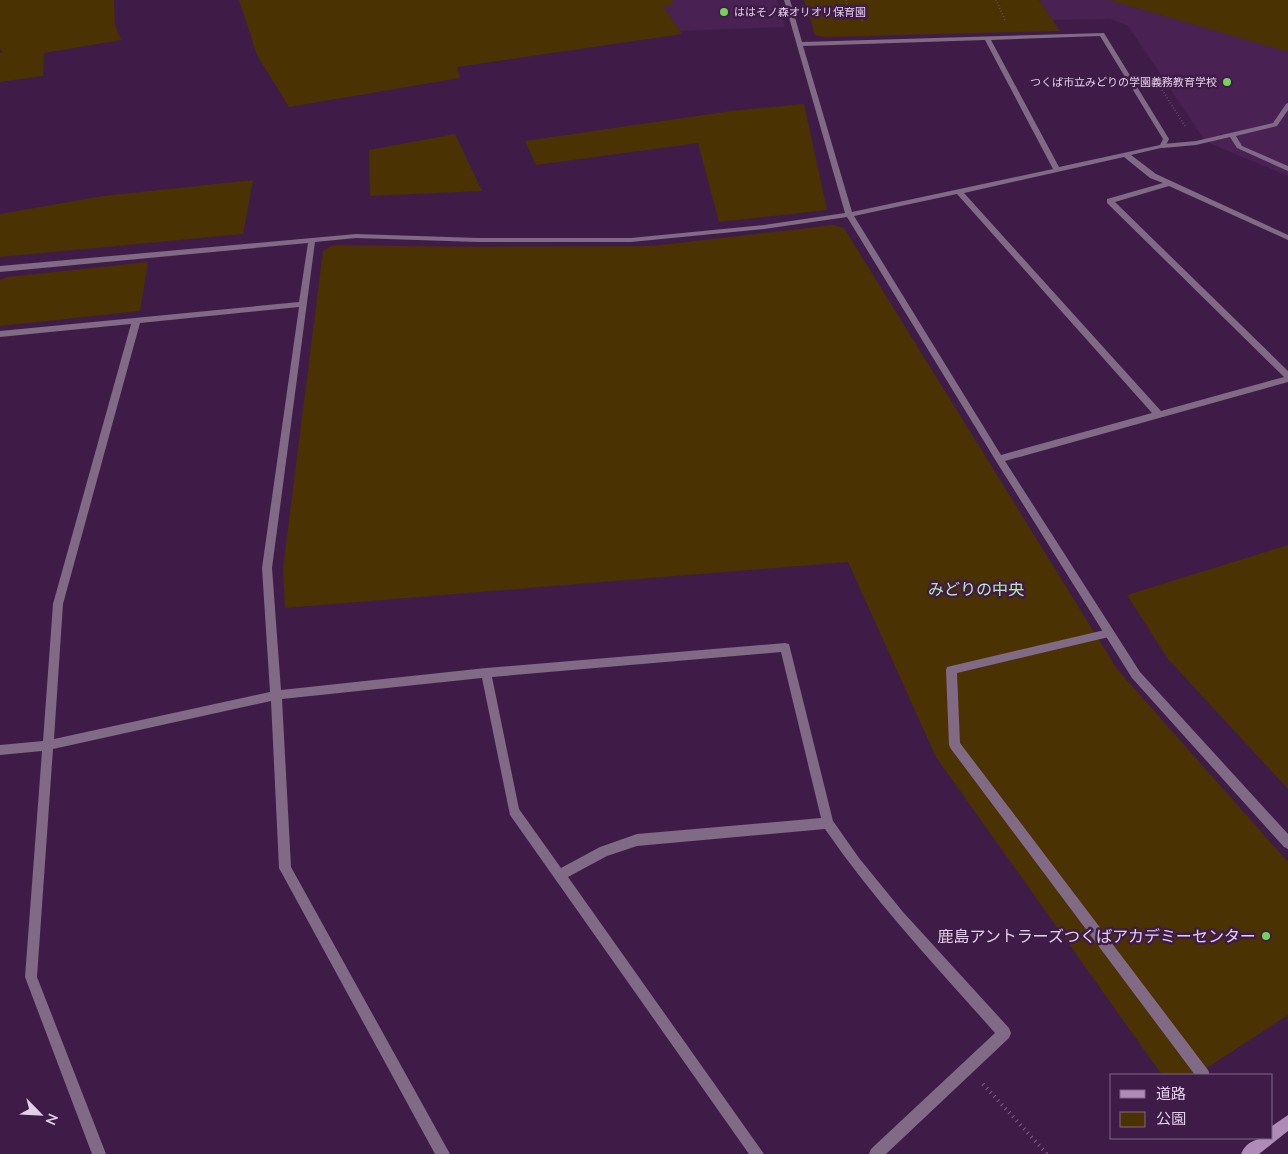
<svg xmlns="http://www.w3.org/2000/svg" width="1288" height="1154" font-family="Mulish,'Noto Sans JP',sans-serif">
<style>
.built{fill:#492153}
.green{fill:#4a3202}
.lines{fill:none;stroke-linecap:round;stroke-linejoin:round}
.path-far1{stroke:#7d6085;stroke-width:2;stroke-dasharray:0.5 2.5;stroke-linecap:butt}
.path{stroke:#7d6085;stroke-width:4;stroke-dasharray:1 4.5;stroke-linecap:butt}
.lane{fill:#806a85;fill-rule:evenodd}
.street{fill:#806a85;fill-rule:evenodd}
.secondary{fill:#af8cb8;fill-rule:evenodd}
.poi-dot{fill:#75d25b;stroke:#3f1c47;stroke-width:2}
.labels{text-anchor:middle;stroke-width:5;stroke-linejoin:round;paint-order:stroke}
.far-poi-label{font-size:11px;fill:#e4cfea;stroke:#3f1c47;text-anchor:start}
.quarter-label{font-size:16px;fill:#b6e9a9;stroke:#3f1c47}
.near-poi-label{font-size:16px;fill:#e4cfea;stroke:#3f1c47;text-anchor:end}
</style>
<rect width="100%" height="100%" fill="#3f1c47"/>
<g class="built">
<path d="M659,0h118l8,27 -106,4z"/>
<path d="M1039,0h249v176l-77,-32 -8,-6 -75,-112 -18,-7 -59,1z"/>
</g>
<g class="green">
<path d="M0,0h114l1,25 6,15 -77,13 -1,23 -43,6v-29l3,-1 -3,-3z"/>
<path d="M239,0h433l1,5 -10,1 19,28 -225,33 3,11 -171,29 -32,-52z"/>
<path d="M804,0h235l21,31 -236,6 -9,-2z"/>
<path d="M1109,0h179v52z"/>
<path d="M804,104l23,106 -108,12 -21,-79 -162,22 -11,-24 206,-30z"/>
<path d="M455,134l27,57 -112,5 -1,-46z"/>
<path d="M253,180l-10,54 -243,23v-43l103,-18z"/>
<path d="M833,225l11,3 273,441 171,193v153l-92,60h-34l-226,-318 -88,-195 -563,46 -2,-40 40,-317 10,-6 142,2 177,-1z"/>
<path d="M148,262l-8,49 -140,15v-46l7,-3z"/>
<path d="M1288,545v244l-120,-130 -41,-64z"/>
</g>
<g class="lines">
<g class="path-far1">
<path d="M846,0l4,12 13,9"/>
<path d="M996,0l9,20"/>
<path d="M1159,85l26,41"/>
</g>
<path class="path" d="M983,1084l64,70"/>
<g class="lane">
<path d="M1288,103v7l-11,16 -41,10 6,10 46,20v5l-51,-23 -7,-11 -34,8 -33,3 -4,-2 4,-2 33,-3 77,-18 13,-19z"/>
<path d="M1109,629l4,1 1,3 -1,3 -4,1 -152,36 3,70 248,327 2,5h-15l-244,-326 -2,-4 -3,-75 1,-3z"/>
</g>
<path class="street" d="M784,0h6l12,42 302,-9 65,106 -4,8 -34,8 25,19 132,61v5l-119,-54 -54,16 173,169v11l-283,79 135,211 148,162v15l-4,-2 -152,-169 -136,-217 -149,-244 -83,12 -133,13h-153l-122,-4 -41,4 -43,326 9,122 205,-22 299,-25 4,1 44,177 26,37 44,54 106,116 2,5 -2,5 -123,116h-17l2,-5 124,-116c-59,-67 -120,-131 -170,-204l-188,17 -30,10 -39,21 196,277h-15l-239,-339 -28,-137 -200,21 9,168 159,287h-15l-156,-286 -8,-167 -218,48 -16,228 69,177h-14l-67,-177 17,-226 -42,4v-10l43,-4 10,-137 78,-280 -131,13v-6l299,-29 9,-59 -308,29v-6l356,-32 122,4h153l133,-13 81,-12zM1100,36l63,103 -3,6 -101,22 -68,-127zM985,40l68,129 -201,43 -49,-166zM1124,157l26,21 13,5 -56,16v4l177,174 -123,34 -197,-218zM957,194l195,219 -151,42 -147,-239zM299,307l-37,261 8,124 -216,47 9,-135 77,-281zM781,652l40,166 -184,16 -37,13 -39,21 -42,-59 -27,-132z"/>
<path class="secondary" d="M1288,1115v16l-29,23h-18c6,-14 18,-16 31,-16v-12z"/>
</g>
<g class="poi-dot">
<circle cx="724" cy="12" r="5"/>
<circle cx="1227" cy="82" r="5"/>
<circle cx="1266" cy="936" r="5"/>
</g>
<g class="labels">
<g class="far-poi-label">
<text x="734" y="16">ははそノ森オリオリ保育園</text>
<text x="1217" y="86" text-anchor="end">つくば市立みどりの学園義務教育学校</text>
</g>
<g class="quarter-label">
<text x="976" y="595">みどりの中央</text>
</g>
<g class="near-poi-label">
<text x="1256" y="942">鹿島アントラーズつくばアカデミーセンター</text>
</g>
</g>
<rect x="1110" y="1074" width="162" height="65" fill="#3f1c47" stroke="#816488"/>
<rect x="1120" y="1090" width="25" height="8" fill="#af8cb8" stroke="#816488"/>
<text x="1156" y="1099" font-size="15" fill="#e4cfea">道路</text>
<rect x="1120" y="1112" width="25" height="15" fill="#4a3202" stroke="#816488"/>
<text x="1156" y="1124" font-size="15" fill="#e4cfea">公園</text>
<g transform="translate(40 1114) rotate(114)" stroke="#3f1c47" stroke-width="4" paint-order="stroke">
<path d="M0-4L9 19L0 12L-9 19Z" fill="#e4cfea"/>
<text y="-8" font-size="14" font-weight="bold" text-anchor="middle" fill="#e4cfea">N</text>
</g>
</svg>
